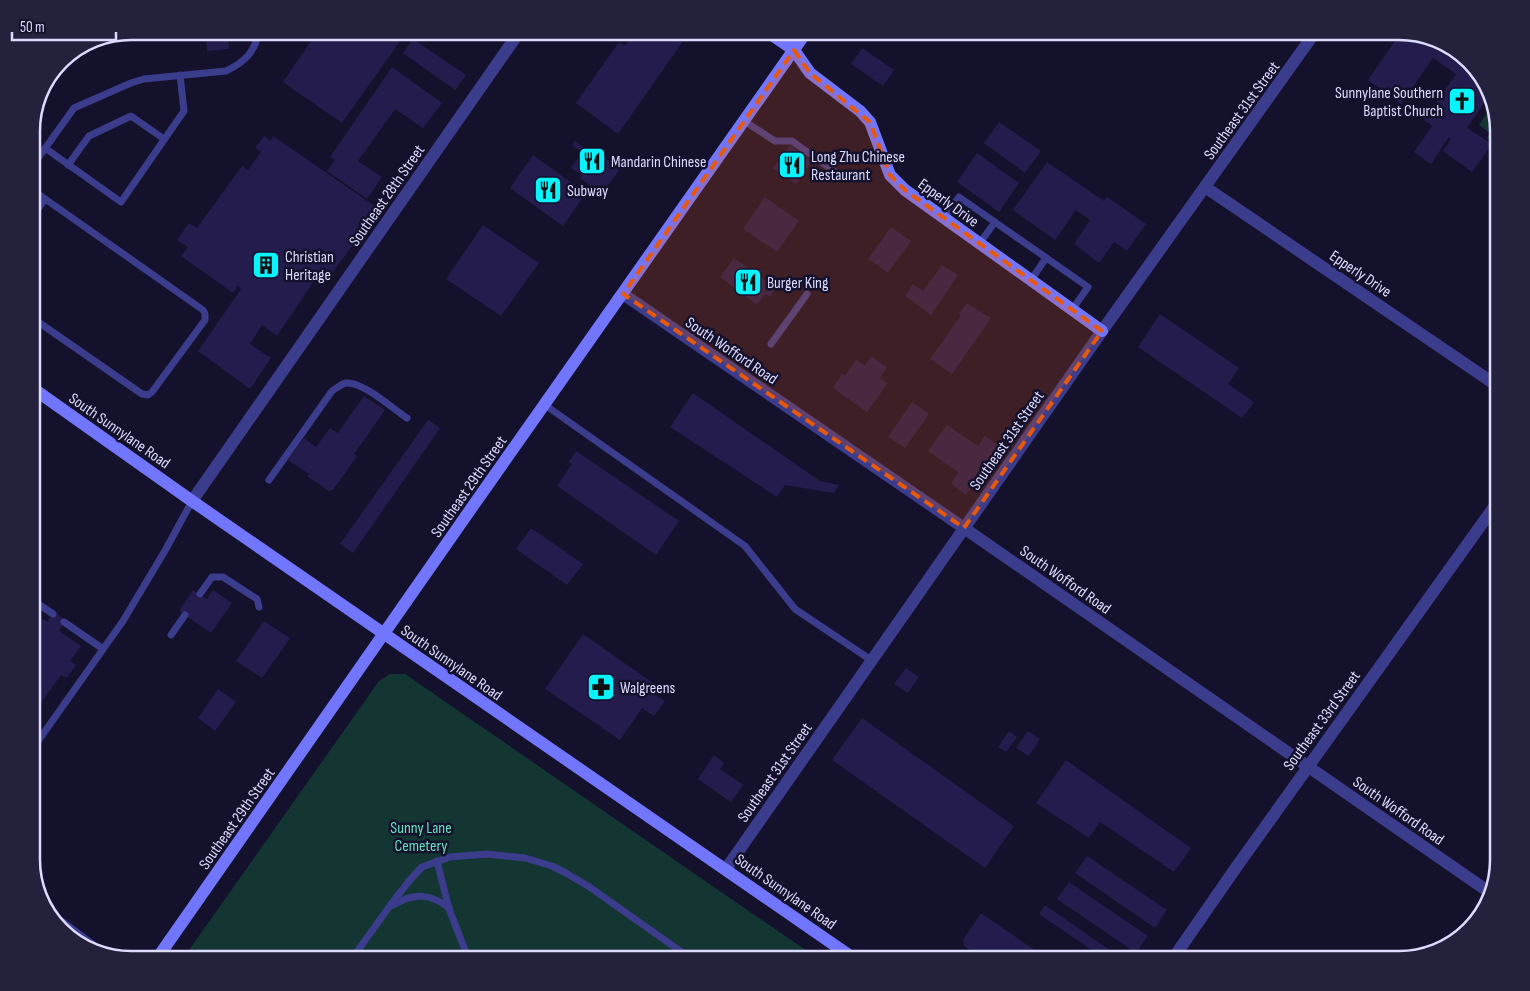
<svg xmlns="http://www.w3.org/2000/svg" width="1530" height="991" font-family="'Sofia Sans Condensed',sans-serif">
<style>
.green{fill:#133633}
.building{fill:#231c4d}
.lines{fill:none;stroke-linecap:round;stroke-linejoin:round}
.lane{stroke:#3b3c8c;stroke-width:7}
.street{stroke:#3b3c8c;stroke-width:12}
.secondary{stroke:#7276ff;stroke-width:12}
.marked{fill:#e8590c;fill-opacity:0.2;stroke:#e8590c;stroke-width:4;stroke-dasharray:10 6;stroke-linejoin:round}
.labels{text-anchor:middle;stroke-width:5;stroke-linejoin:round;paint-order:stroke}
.poi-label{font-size:16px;fill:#dddbff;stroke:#14112c;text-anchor:start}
.street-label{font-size:16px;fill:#dddbff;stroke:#14112c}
.park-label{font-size:16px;fill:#62e4bc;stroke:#14112c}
.rim{fill:none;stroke:#dddbff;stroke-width:2.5}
</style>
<rect width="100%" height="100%" fill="#14112c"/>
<g class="green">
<path d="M1492,105l7,26v16l-12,-9 3,-5 -11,-8z"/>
<path d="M390,674h15l415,286h-638l197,-279z"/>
</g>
<g class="building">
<path d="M200,31h27l2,18 -22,2 -1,-15z"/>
<path d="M318,31h89l-65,92 -59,-41z"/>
<path d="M635,31h55l-72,103 -42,-31 43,-61 6,4z"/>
<path d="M1401,32l14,10 3,-5 36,11 30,32 -5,7 10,6v3l-22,32 25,16 -20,28 -29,-21 8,-12 -2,-2 -18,27 -17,-12 18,-26 -8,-6 32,-46 -23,-16 -32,46 -33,-24z"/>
<path d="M413,39l53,36 -11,15 -52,-37z"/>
<path d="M862,48l32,22 -11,16 -32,-22z"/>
<path d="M392,67l50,36 -19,25 -28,-19 -37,52 24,16 -15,22 -40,-28 8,-11 -5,-3z"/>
<path d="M999,122l42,29 -16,22 -41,-30z"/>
<path d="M264,136l7,5 2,-5 106,73 -52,71 -9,-5 -41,61 -15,-11 -12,19 21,14 -21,31 -52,-38 43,-62 -3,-3 -5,7 -52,-37 7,-9 -11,-7 12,-17 8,5 45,-62 6,4 13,-18 -6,-4z"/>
<path d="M575,141l20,14 2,-2 23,16 -18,25 -22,-16 2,-3 -11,-7 11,-16 -10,-7z"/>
<path d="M790,145l22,16 -16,23 -23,-16z"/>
<path d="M977,153l42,30 -20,29 -42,-30z"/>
<path d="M533,155l53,38 -23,33 -53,-38z"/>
<path d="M1047,162l57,39 3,-4 39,27 -19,27 -13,-9 -15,21 -25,-19 16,-24 -14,-10 -21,30 -42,-30z"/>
<path d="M765,197l34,24 -22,31 -34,-23z"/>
<path d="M483,225l56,38 -38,53 -55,-37z"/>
<path d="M891,227l20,14 -23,32 -20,-14z"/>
<path d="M734,258l42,30 -6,9 -5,-3 -8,11 -37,-28z"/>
<path d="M942,265l16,10 -27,40 -26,-19 8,-12 10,7z"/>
<path d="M967,303l24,15 -39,56 -22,-15 31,-44 -2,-1z"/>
<path d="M1160,314l79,54 -11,16 26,18 -12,16 -104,-71z"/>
<path d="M871,356l16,11 -7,11 8,5 -21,29 -34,-24 9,-14 3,2 11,-16 9,6z"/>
<path d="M693,393l127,88 19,4 -5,8 -49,-8 -8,12 -107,-70z"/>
<path d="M364,396l21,14 -31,44 3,2 -24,34 -4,1 -22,-15 2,-2 -21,-14 16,-22 12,9 14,-19 8,5z"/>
<path d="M912,402l17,12 -24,34 -17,-11z"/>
<path d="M428,420l12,8 -87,125 -13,-9z"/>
<path d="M947,425l31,21 7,-10 14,10 -33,49 -15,-11 7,-12 -30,-21z"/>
<path d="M576,451l103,70 -23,34 -99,-69 15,-22 -3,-2z"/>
<path d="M531,528l52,36 -16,21 -51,-36z"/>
<path d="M193,590l14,9 6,-9 19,13 -21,30 -32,-22z"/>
<path d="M31,611l16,11 7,-10 12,8 -7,11 22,15 -11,15 6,4 -9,13 -6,-3 -30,41z"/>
<path d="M264,621l26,17 -28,40 -26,-17z"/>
<path d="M583,634l74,52 -5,7 13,8 -11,15 -12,-8 -22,32 -75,-51z"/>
<path d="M906,668l13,9 -11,16 -14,-9z"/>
<path d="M218,689l18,13 -21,29 -17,-13z"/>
<path d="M862,718l152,108 -29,42 -153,-108z"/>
<path d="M1009,731l8,6 -11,15 -8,-5z"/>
<path d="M1028,731l12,8 -11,17 -13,-8z"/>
<path d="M714,755l10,8 -4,6 23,16 -12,17 -33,-23z"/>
<path d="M1066,760l125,88 -17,24 -74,-50 -11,16 -53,-35z"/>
<path d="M1087,856l80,54 -12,18 -80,-55z"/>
<path d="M1069,882l79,54 -12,17 -79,-54z"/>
<path d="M1045,905l79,55h-18l-67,-46z"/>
<path d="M981,913l68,47h-65l-20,-14 -1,-6z"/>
</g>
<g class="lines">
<g class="lane">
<path d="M744,121l31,20h17l43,31"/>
<path d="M45,148l76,54 63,-91 -4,-36"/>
<path d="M68,165l21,-29 42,-20 33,23"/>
<path d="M31,168l43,-60 57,-25 13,-4 82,-8c19,-9 29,-19 33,-40"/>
<path d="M31,189l172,121 2,4v6l-53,72 -4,3 -6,-1 -111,-77"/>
<path d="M944,218l15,-21 129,90 -16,23"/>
<path d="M31,219l14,-20"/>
<path d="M979,244l16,-22"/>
<path d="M1031,280l15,-22"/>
<path d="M771,344l36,-50"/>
<path d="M545,405l200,141 50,63 76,51"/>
<path d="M269,480l63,-89c5,-3 9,-7 14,-8 16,-2 47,26 61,35"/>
<path d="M200,594l12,-17h11l34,22 2,8"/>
<path d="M31,599l22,15"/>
<path d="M64,622l39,27"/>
<path d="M171,635l14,-20"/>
<path d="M31,751l92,-130 43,-72 26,-48"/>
<path d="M437,861l12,48 20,51"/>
<path d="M393,905c21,-12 37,-12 56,3"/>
<path d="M351,960l38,-53 20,-26 13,-14 28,-10 37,-3 38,4 27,8 12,6 24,14 105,74"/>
</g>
<g class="street">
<path d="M1205,187l294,200"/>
<path d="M623,294l341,234 525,364"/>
<path d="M31,407l9,-13"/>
<path d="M192,501l328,-470"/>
<path d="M726,869l376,-538 214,-300"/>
<path d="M51,916l44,33"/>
<path d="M1172,960l63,-91 264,-369"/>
</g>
<g class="secondary">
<path d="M766,31l28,19 16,23 50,38 10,11 20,53 15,15 197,141"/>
<path d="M31,387l161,114 664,459"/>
<path d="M156,960l319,-457 332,-472"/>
</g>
</g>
<path class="marked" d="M794,50l16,23 60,49 20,53 15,15 197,141 -138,197 -341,-234z"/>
<defs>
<g id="church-square" transform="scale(1.4375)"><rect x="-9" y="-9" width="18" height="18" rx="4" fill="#07f4ff" stroke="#14112c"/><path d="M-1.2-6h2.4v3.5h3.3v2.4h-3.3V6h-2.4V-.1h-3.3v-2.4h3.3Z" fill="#111"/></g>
<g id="restaurant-square" transform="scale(1.4375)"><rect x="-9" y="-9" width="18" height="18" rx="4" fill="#07f4ff" stroke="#14112c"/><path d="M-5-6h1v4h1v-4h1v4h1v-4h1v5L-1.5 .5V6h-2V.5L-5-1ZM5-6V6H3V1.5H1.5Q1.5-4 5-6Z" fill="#111"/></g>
<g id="building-square" transform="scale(1.4375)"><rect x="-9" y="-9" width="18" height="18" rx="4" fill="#07f4ff" stroke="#14112c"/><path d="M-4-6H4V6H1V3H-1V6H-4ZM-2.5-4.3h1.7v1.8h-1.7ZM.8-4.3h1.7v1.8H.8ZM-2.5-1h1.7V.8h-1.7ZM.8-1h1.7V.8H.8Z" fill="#111"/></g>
<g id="pharmacy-square" transform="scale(1.4375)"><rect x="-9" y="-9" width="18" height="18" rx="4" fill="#07f4ff" stroke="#14112c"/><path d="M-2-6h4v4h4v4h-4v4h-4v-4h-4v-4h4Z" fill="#111"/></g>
</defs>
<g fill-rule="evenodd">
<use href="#church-square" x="1462" y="101"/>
<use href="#restaurant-square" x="592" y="161"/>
<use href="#restaurant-square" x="792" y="165"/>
<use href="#restaurant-square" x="548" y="190"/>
<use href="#building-square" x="266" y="265"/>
<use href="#restaurant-square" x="748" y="282"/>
<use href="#pharmacy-square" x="601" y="687"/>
</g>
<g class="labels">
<g class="poi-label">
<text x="1443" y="98" text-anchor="end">Sunnylane Southern<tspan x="1443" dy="18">Baptist Church</tspan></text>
<text x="811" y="162">Long Zhu Chinese<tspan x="811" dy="18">Restaurant</tspan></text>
<text x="611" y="167">Mandarin Chinese</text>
<text x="567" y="196">Subway</text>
<text x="285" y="262">Christian<tspan x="285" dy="18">Heritage</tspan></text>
<text x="767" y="288">Burger King</text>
<text x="620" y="693">Walgreens</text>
</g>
<g class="street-label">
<text transform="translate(1241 110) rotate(-54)" y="6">Southeast 31st Street</text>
<text transform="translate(386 195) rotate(-55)" y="6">Southeast 28th Street</text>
<text transform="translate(949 202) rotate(36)" y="6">Epperly Drive</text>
<text transform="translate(1361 273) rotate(34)" y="6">Epperly Drive</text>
<text transform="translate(732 350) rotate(34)" y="6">South Wofford Road</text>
<text transform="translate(120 430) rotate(35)" y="6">South Sunnylane Road</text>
<text transform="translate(1006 440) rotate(-55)" y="6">Southeast 31st Street</text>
<text transform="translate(468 486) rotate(-55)" y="6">Southeast 29th Street</text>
<text transform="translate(1066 579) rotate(35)" y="6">South Wofford Road</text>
<text transform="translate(452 662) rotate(35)" y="6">South Sunnylane Road</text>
<text transform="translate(1321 720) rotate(-54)" y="6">Southeast 33rd Street</text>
<text transform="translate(774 772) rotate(-55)" y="6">Southeast 31st Street</text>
<text transform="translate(1399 810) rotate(35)" y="6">South Wofford Road</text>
<text transform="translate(236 818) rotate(-55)" y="6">Southeast 29th Street</text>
<text transform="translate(786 891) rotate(35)" y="6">South Sunnylane Road</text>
</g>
<g class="park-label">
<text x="421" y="833">Sunny Lane<tspan x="421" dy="18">Cemetery</tspan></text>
</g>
</g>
<path d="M0 0H1530V991H0ZM131 40H1399A91 91 0 0 1 1490 131V860A91 91 0 0 1 1399 951H131A91 91 0 0 1 40 860V131A91 91 0 0 1 131 40Z" fill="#24213d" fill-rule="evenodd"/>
<path class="rim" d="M131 40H1399A91 91 0 0 1 1490 131V860A91 91 0 0 1 1399 951H131A91 91 0 0 1 40 860V131A91 91 0 0 1 131 40Z"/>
<path d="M12 32v8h104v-8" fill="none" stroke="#dddbff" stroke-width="2.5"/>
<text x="20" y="32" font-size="15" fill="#dddbff" stroke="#14112c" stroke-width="4" paint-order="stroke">50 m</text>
</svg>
